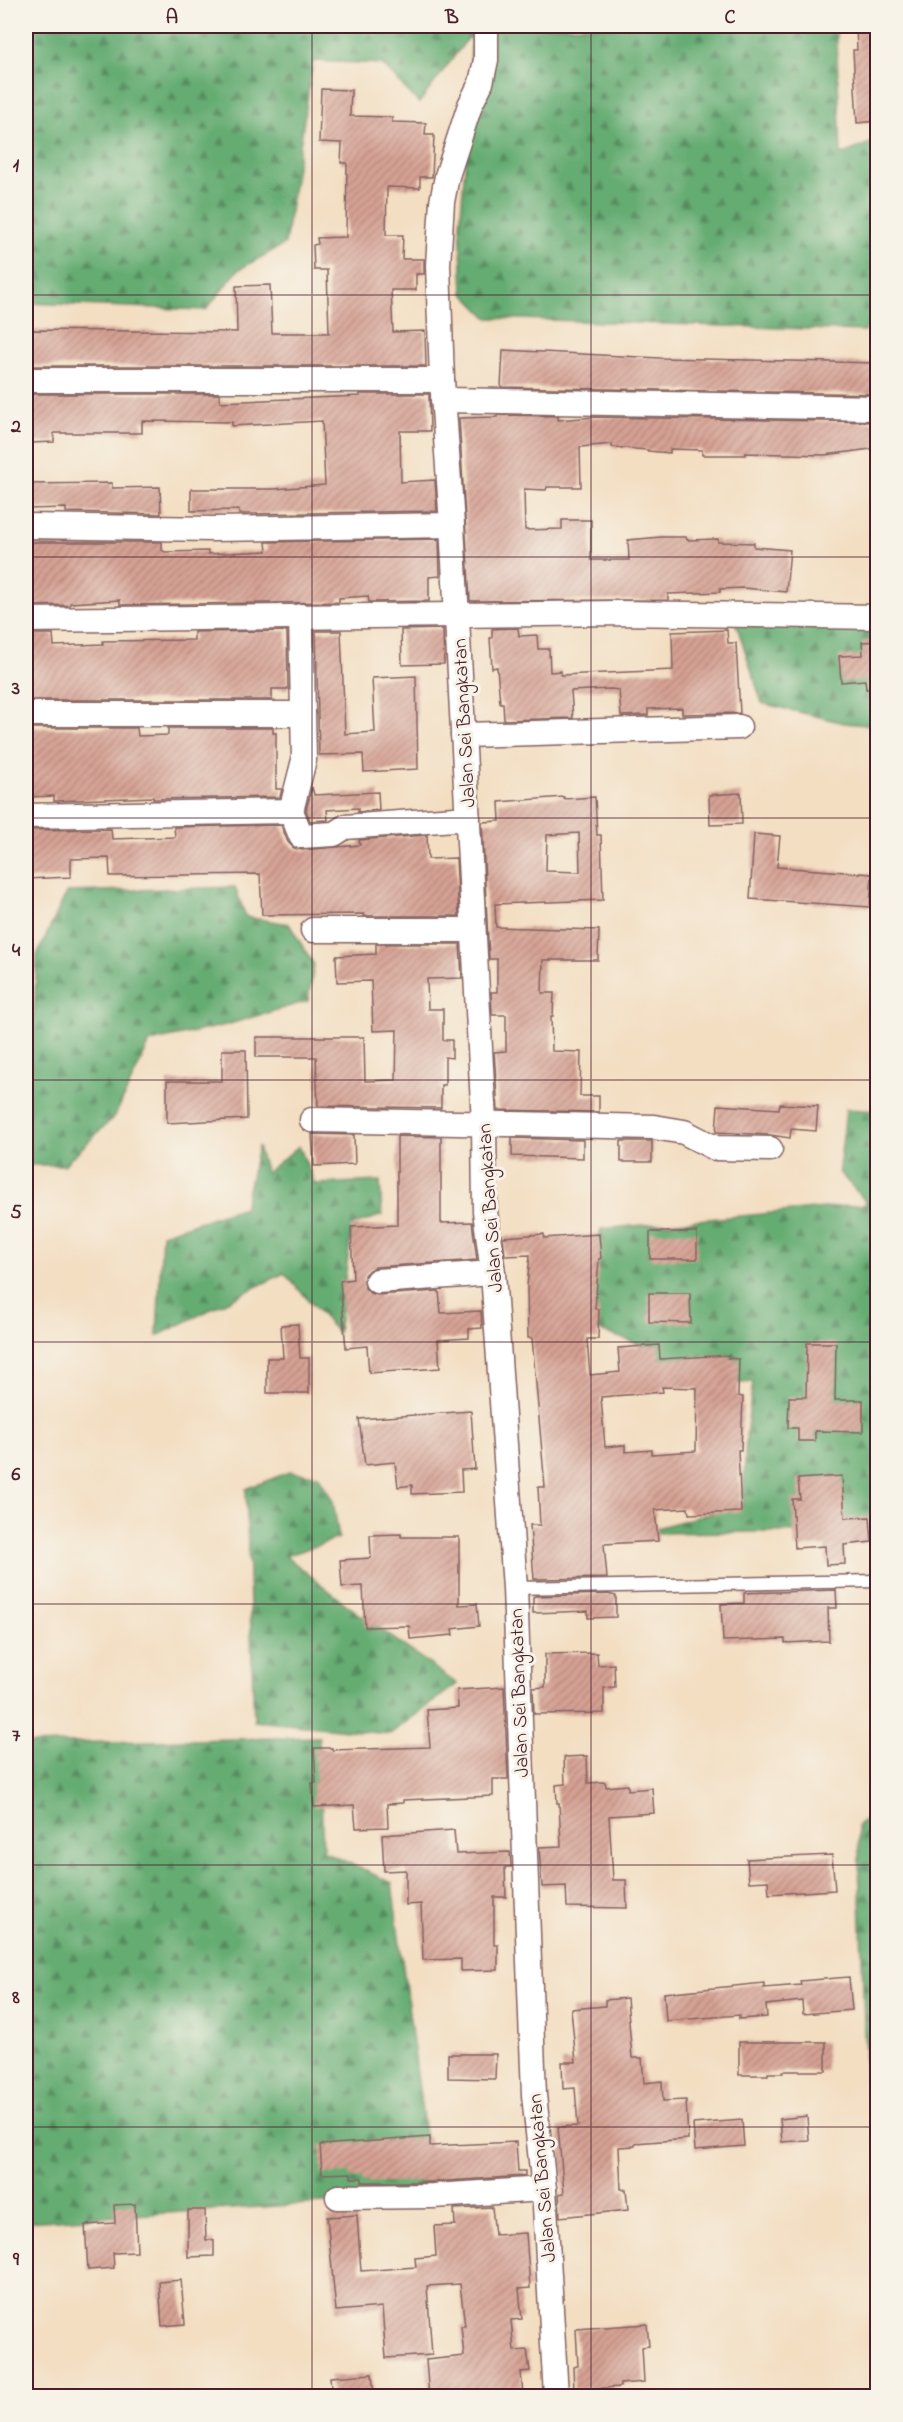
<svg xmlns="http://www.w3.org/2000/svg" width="903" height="2422" font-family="'Indie Flower',sans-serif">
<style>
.forest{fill:url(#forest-firs);stroke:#58664e;stroke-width:1.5}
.building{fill:url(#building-hatch);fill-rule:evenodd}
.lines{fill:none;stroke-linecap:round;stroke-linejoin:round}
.service-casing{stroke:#856260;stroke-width:15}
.minor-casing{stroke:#856260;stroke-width:27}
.service{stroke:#fff;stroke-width:12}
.minor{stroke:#fff;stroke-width:24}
.grid{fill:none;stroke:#4a1f2b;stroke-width:1.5;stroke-opacity:0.55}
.labels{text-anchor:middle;stroke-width:6;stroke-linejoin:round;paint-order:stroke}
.street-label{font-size:20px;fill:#4a1f2b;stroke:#f7f3e8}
.neatline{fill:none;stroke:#4a1f2b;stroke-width:2}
.grid-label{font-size:20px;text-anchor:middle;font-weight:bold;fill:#4a1f2b}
</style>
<defs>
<pattern id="forest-firs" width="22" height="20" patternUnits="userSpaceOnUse" patternTransform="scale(1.5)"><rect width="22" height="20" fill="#65ac72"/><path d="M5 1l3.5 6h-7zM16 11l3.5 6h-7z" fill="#558b5e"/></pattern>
<pattern id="building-hatch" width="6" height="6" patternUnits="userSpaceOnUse" patternTransform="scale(1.5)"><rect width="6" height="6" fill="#d6a294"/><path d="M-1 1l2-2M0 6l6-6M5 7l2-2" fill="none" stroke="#b08379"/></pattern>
</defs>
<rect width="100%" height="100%" fill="#f7f3e8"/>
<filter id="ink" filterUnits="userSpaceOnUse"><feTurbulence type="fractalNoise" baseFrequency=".0167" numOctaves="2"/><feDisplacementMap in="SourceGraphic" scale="12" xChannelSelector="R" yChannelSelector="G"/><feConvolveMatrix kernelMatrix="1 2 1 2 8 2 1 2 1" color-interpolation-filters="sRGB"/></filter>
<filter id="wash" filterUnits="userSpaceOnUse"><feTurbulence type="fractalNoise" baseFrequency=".008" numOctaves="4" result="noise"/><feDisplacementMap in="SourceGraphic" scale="24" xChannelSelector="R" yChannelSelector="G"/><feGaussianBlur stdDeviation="1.35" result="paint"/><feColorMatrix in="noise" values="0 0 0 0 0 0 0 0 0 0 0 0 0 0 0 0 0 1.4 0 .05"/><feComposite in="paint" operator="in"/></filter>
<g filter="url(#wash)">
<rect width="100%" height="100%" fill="#f3dec2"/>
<g class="forest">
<path d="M26,26h810l5,129 36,-15v167l-12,24 -377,-13 -25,-25 -3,-68 10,-120 1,-71 -52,69 -37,-39 -69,-3 -28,183 -47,26 -32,40 -180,-7z"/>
<path d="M733,614l144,4v108l-33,-3 -82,-20z"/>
<path d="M235,887l11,30 43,7 25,41 -6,36 -82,24 -76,17 -35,74 -51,49h-38v-149l8,-1 3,-60 30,-63z"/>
<path d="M846,1109l31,2v420l-240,2 106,-28 3,-70 7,-53 -64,5 -38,-39 -60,-20 -4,-46 14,-53 267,-25 -29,-32z"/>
<path d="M299,1146l16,38 65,-3 2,34 -30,11 -14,107 -54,-60 -127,63 5,-102 82,-27 14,-60 8,26z"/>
<path d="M289,1472l29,3 15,26 6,37 -53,18 61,49 110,79 -67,50 -136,-13 -8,-232z"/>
<path d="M319,1737l4,114 69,32 41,313 -407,26v-478z"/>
<path d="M877,1810l1,332h-3l-1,-29 -8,-22 -8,-266z"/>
</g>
<g id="blocks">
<g class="building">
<path d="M856,26h22v95l-21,2 -4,-73h4z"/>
<path d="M321,89l30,1 -1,26 42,1v5l34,1 -1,12h9l-2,42h-12v11l-33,-1 -1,48h17l-1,24h22v15h-8v16h-25l2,42 32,-1 1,35h-400v-36l211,2 -1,-46 34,-1 2,48h57l-2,-63h-13l-1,-25 5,-1 -1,-6 29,-1 1,-74h-6l1,-20 -23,-1z"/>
<path d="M503,350l157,8 218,5v31l-377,-7z"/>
<path d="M26,394h194v8l140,-6v-2h69l1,37h-30l1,51 34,-2 2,31 -198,3v-4l-48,1v-22h83l51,-4 -3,-64 -90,5v-4l-90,-1v12h-88v9l-23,1v-10h-5z"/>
<path d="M497,415l61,1v4l37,-3 283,5v26l-53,7 -80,-2v2h-43v-5l-32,-1v4l-23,-2 1,-1 -36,-3v-3l-32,3 1,40h-34l-1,3 -22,-1 1,41 37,-1v-9h29v40h38l-1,-20 33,-3h25l1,3 31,-1v3l36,1v4l36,3 -4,42 -43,-4 -23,1v3l-52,2v6l-198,1 -11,-183 38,-1z"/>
<path d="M112,483v5l48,-1 1,27 -95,-2v-4l-40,1v-25z"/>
<path d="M439,539l1,37 -11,1v24l-60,1 -1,-6 -29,2v4l-219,3v-5l-50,3v2l-44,1v-64h136v8l3,2 43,-1v3l59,-3 -1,-9z"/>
<path d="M518,628l1,8 18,-1 1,14h11l1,23 11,-1v4l112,-5 -1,-38 55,-2 1,13h8l4,70 -58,1v-6l-34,1v6l-27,1 -2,-26 -9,-1 -39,2 2,27 -69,2 -1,-17h-3l-3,-36 -5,1 -2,-30h2v-9z"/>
<path d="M443,629l1,35 -42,1 -1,-35z"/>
<path d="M287,631l1,58h-16v11h-246v-66h27l1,12 49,-2v-3l91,-1v-8z"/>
<path d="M316,631h25l4,103 30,-2 -3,-54 44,-2 2,93 -54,3 -1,-18 -44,1z"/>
<path d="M878,641v48h-12l-1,-9 -24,2 -2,-26 24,-1 -1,-13z"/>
<path d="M26,728h111l1,8 30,-1v-7h105v5h3v56h6l-2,8 -127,2v-2l-99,4v-5l-28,1z"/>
<path d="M312,787l2,8 64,-3 1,18 -21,2v-4l-31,2 1,10 -18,1 -4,-11z"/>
<path d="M741,793l1,31 -32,1 -1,-30z"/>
<path d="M564,797v2l31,-2 2,38h4l2,65 -108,4 1,23 103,3 -1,30h-55l-1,33h12l-1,23h-2l1,35 29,1 -1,44h19v16l-101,-2 -4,-58 12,-1v-36h-14l-1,-23h6v-33h-8l-7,-137 18,-1 -1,-19zM579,833l1,39 -34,-1 1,-36z"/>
<path d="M281,825l7,17 6,6 8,2 58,-5 -1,-5 68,-5 1,24 28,-1 3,58h-95v-2l-102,1 -2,-41 -150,2 -1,-18 -38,1v18l-45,2v-43h2v-6l83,-1 1,10 63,-2 -1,-10z"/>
<path d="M754,834l26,2 -3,31 95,7 -2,33 -120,-8z"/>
<path d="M376,944h84l2,34 -35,1 1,30h15v31h9v18l-7,-1v28h-4v23l-123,-2 -2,-49h-60v-20h108l1,44 31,-1 1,-50 -24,1 -2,-50 -34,1 -1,-26 40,-2z"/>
<path d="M222,1050h24l1,69 -80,4v-42h55z"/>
<path d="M780,1104l38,2 -2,25 -25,-2 -1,9 -20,-3 -54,-3 2,-27 61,4z"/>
<path d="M312,1134l42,1 1,29 -41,2z"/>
<path d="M397,1136l44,1v86l31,-1 5,38 -102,7 -6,3 -5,5 1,13 5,5 8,2 61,-4 2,22 40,-2 1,17 -13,1v9l-31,2 2,28 -71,5 -2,-27 -21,2 -6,-67 13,-2 -2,-52 46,-2z"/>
<path d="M512,1138l71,2v18l-71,-2z"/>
<rect x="621" y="1141" width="31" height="21"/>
<rect x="650" y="1232" width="47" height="27"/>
<path d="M544,1234v4l55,-4 2,24 -2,1 -4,50h4l-1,30h-11l3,36 30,-3 -2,-24 41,-3 1,14 69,-4 -1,3 11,1 -1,37 5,1 -2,53h-3l3,62 -52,2 -1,-6 -33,2 3,31 -54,3 3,34 -73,1 -4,-54h10l-2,-38h7l-13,-149h-4l-1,-51 3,-32 -25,1 -2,-19zM662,1387l35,1 -1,63 -44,3v-4l-27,2v-7l-20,2 -4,-50 62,-5z"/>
<path d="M649,1293h41l1,30 -42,-1z"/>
<path d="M298,1324l2,34h9v35h-42v-35h16l-2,-33z"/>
<path d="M807,1343h29l-1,57h28v32l-48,-1v10h-17v-13h-10l1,-31h17z"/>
<path d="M471,1411l4,58 -14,1 1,22 -50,2v-9l-14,2 -3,-25 -30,3 -6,-46z"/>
<path d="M842,1476l3,42 25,-1 2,25 -28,3 1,19 -19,1 -1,-19 -30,2 -3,-49h8l-2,-20z"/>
<path d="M401,1534v3h58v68l18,-1 2,22 -27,3 1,6 -43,4 -1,-13 -44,1 -2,-41 -21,1 -2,-27 31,-2 -1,-23z"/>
<path d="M836,1590l1,18h-9l1,33 -44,2v-4l-62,2 -2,-37 23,-1v-10z"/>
<path d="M608,1594l8,2v21l-28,1v-7l-55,2v-16l2,-1z"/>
<path d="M597,1653l1,12 16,-1 1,23 -11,1v25l-70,1 -1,-26 12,-1v-33z"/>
<path d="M504,1687l4,92h-15v17l-90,4v3l-16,1 1,23 -32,1 -2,-23 -40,2 -2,-24h4l-2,-35h18v2l98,-3 -3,-37 31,-2 -1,-18z"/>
<path d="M587,1756l1,27 17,-1 1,5 22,-2v5l24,-2 2,25 -45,3 4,64h13l1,28 -60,-1 -1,-21 -24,1 -3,-40 22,-1 -2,-43h-2l-1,-18 9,-1 -1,-27z"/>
<path d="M454,1830l2,24 54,-2 1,15h-6l1,30h-12v48h4v25l-37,1v-12l-38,1 -2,-56 -15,1v-35l-22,1 -2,-36z"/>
<path d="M832,1855l3,35 -66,4 -1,-13 -19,1 -2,-23z"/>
<path d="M849,1977l3,33 -49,4 -1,-13 -36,4 1,12 -28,2v-4l-73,6 -2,-28 100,-10v5l37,-3 -1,-4z"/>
<path d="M627,1998l5,60h10l2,25 18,-2 1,20 23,-1 2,39 -53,4v3l-16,1 2,42h5l2,21 -68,7 -1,-23 5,-1 -6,-66 20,-1 -3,-38 -12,1 -1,-27h14l-5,-53 34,-3v-6z"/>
<path d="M739,2042h87v29h-43v2h-15v2h-29z"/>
<path d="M448,2054h48l-1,25 -47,-1z"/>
<path d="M807,2116l2,24 -27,2 -2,-23z"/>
<path d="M742,2120l2,26 -49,4 -2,-26z"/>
<path d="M430,2137v9l86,-4 2,29h7v5l-93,6h-70v-4h-11v-5l-29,1 -2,-29z"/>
<path d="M135,2204l2,48 -24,1 1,15 -26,2 -3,-45 30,-2 -1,-18z"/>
<path d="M492,2207l3,28 31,-2 4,55 -11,1 3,30 -11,1 3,31 13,-1 3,21 -9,1 2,23 -1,2h-93l-3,-37 38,-4 -3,-30h4l-5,-42 -33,2 5,69 -46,3 -4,-51 -46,4 -9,-94 30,-2 4,56 55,-4 -1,-9 21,-2 -2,-30 21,-1 -1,-16z"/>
<path d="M188,2210h17l1,30h8v16l-26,1z"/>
<path d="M181,2280l4,44 -23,2 -3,-44z"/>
<path d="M647,2324l2,22 -7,1 2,35 -24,2v3l-46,3 -1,-23 5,-1 -2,-37z"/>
<path d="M372,2374l2,23h-42l-2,-20z"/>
</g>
</g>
</g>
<g filter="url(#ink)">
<use href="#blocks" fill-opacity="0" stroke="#856260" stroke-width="1.5"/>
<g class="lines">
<g class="service-casing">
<path id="service" d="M515,1588l363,-7"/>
</g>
<g class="minor-casing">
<g id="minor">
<path d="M486,26v34l-5,23 -11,22 -23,71 -5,26 -4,63 4,115 10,145 32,598 1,88 8,62 22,315 19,507 10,94 12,207"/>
<path d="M26,380h416"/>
<path d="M443,400l435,8"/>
<path d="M26,526l187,3 239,-4"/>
<path d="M26,620l593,-7 259,4"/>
<path d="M26,714h277"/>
<path d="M463,735l276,-8"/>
<path d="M291,811l10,25 33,-2 11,-7 123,-9"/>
<path d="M26,816l265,-5 13,-51 -3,-144"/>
<path d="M313,930h160"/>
<path d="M312,1120l342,7 30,5 31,16 55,1"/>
<path d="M377,1281l116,-8"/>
<path d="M338,2197l95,-1 111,-7"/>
</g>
</g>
<use href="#service" class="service"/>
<use href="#minor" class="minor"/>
</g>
</g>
<path class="grid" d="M312,26v2370M591,26v2370M26,295h852M26,557h852M26,818h852M26,1080h852M26,1342h852M26,1604h852M26,1865h852M26,2127h852"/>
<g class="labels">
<g class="street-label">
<text transform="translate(463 723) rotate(-93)" y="7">Jalan Sei Bangkatan</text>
<text transform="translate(489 1208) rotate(-94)" y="7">Jalan Sei Bangkatan</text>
<text transform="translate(518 1693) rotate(-92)" y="7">Jalan Sei Bangkatan</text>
<text transform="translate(541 2178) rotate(-95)" y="7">Jalan Sei Bangkatan</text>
</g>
</g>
<rect width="903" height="2422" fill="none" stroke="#f7f3e8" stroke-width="66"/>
<rect x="33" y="33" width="837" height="2356" class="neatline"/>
<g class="grid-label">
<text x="172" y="23">A</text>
<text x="452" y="23">B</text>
<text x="730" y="23">C</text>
<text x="16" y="171">1</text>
<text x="16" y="432">2</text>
<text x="16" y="694">3</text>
<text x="16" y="956">4</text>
<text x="16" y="1218">5</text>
<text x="16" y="1480">6</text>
<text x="16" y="1741">7</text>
<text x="16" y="2003">8</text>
<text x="16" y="2265">9</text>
</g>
</svg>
